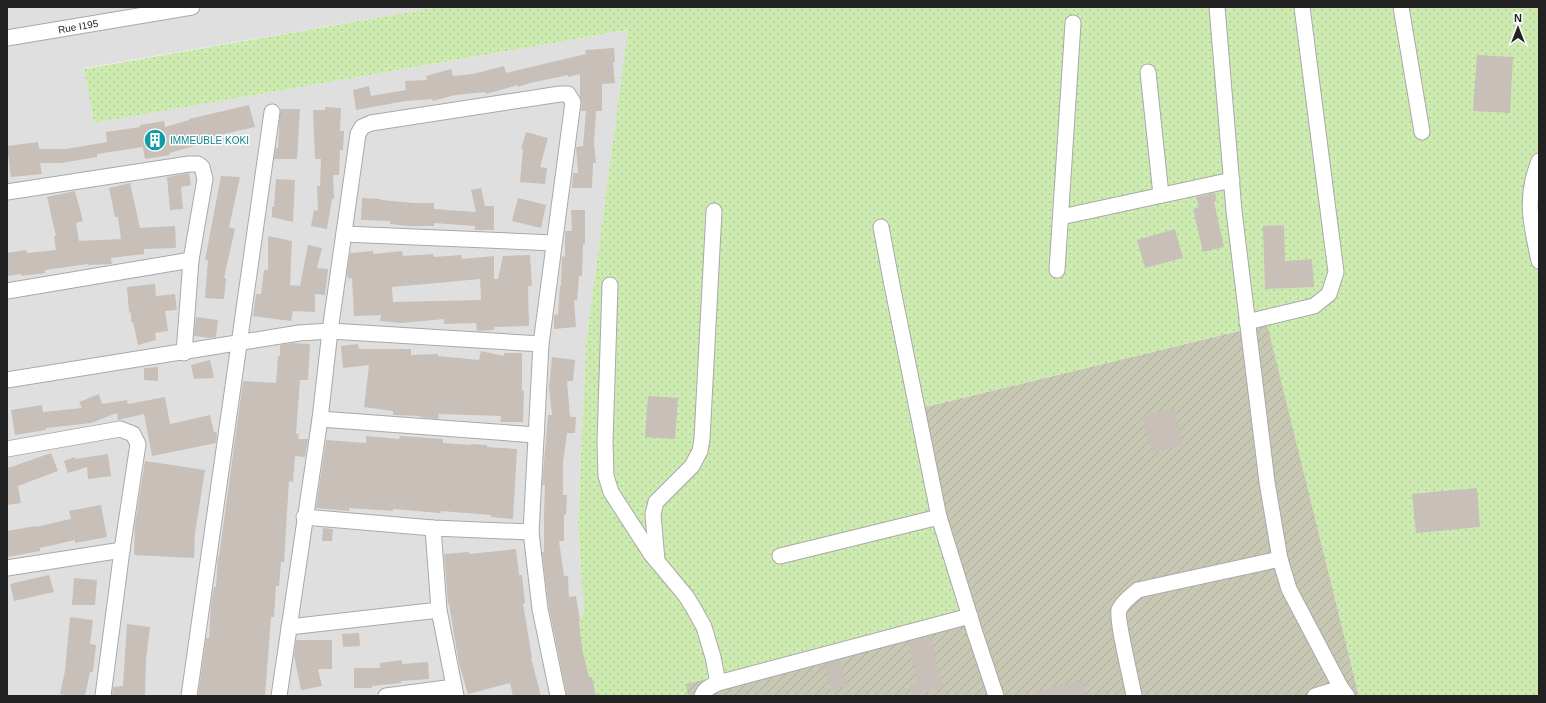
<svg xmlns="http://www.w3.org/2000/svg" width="1546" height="703" font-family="Helvetica,sans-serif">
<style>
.residential{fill:#e0dfdf}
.construction{fill:url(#construction-furrows)}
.grass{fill:url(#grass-dots)}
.building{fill:#c7bfb8;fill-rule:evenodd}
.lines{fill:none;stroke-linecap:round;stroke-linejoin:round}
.minor-casing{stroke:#a9a9a9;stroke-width:17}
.minor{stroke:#fff;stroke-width:15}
.labels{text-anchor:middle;stroke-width:3;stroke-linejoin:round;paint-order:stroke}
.street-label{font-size:10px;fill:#222;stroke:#fff}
.culture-label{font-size:10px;fill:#0d838f;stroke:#fff;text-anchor:start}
</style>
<defs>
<pattern id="construction-furrows" width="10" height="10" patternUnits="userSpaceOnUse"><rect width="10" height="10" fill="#c7c7b4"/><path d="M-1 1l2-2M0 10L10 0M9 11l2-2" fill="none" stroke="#abab9a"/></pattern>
<pattern id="grass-dots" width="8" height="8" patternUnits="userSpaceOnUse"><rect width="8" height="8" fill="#cdebb0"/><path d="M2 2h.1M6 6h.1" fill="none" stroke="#b0c997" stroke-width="1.8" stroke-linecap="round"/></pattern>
</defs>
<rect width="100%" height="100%" fill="#f2efe9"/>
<path class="residential" d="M7,7h432l-355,61 10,55 535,-93 -43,313 -8,182 6,86 -37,85h-540z"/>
<path class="construction" d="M1268,324l91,372h-671l-3,-12 282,-69 -50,-206z"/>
<path class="grass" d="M439,7h1100v689h-180l-92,-372 -350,85 51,206 -283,69 3,12h-141l37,-85 -6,-86 8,-182 42,-313 -534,93 -10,-54z"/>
<g class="building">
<path d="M614,48l1,14h-2l2,21 -13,1v27h-6l-2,33 2,19h-3l-1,25h-20l1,-15h5l-2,-26 7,-1 3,-35h-5l1,-8 -2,-6v-23l-12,3v-2l-38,8 -12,4v-2l-32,9v-2l-31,3 -22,6 -1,-2 -27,2 -49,9 -3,-20 16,-4 2,10 35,-6 -1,-9 22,-1 -1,-4 25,-7 2,7 20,-2 31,-8 2,7 80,-19 -1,-4z"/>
<path d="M1477,55l36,2 -3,56 -37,-2z"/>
<path d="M249,105l6,22 -58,13 1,5 -29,8 1,2 -25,4 -2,-12 -46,7v3l-36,6h-21l2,11 -31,3 -4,-31 31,-4 1,7h27l41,-7 -1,-10 34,-5v-2l24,-4 1,6 24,-7v-1z"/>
<path d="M325,107l16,1 -1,23h4l-1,19h-3l-1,25h-6l1,24h-2l-5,30 -16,-3 3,-16 4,1 -1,-25h3l1,-27h-6l-2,-49h12z"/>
<path d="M280,109h20l-3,50h-23l2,-11h2z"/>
<path d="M526,132l22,6 -8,29 7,1 -2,16 -25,-2 3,-33h-2z"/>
<path d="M189,173l2,12 -10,2 2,22 -13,1 -3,-33z"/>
<path d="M221,176l19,1 -11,50 6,2 -11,49h2l-2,21 -19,-1 3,-38h-3z"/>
<path d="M276,179l19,1 -2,42 -21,-5v-10h2z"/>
<path d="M130,183l10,45 35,-2 1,22 -32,1v5l-33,4 1,6 -24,1v-1l-43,6v3l-24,3v-2l-14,2v-23l19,-3 1,3 29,-3 -2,-14h2l-9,-39 28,-6 8,30 -7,2 3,18 42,-2 -3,-22h-3l-6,-29z"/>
<path d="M481,188l4,18h9v24h-19v-4l-41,-3v3h-27l-17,-2v-3l-29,-1 1,-22 19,1v1l33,3h20v6l42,3 -5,-22z"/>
<path d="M1215,193l2,8 -3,1 10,45 -21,5 -10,-43 6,-2 -3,-10z"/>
<path d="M518,198l28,7 -5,23 -29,-7z"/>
<path d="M571,210h14v34h-2l-1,32h-3l-2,25 -3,-1 2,27 -22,2v-14l4,-1 2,-28h1l1,-30 3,1v-26h7z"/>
<path d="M1284,225l1,36 27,-2 2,28 -49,2 -2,-63z"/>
<path d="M1175,229l8,29 -38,10 -8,-28z"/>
<path d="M268,236l24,5 -2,44 10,1 8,-41 14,3 -5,20 11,1 -3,26 -10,-1v18l-22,-1 -2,10 -38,-5 3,-22h5l3,-24h4z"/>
<path d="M373,251v3l29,-3 1,5 30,-2 1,3 27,-2 1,4 32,-3v23h4l5,-23 27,-1 2,31h-4l1,40 -35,1v3l-14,1h-3l-1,-8 -32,1v-5l-43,4 -21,-2 1,-6 -27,1 -2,-38 -4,1 -1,-6 3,-20zM480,279l1,21 -88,2 -1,-15z"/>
<path d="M155,284l1,12 19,-2 2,16 -12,1 3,20 -13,2 1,7 -18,5 -5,-23h-2v-10l-2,1 -2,-26z"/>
<path d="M196,317l22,3 -2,17 -6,1 -16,-2z"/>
<path d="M293,343l17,1 -2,36h-8l-4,54h3l-1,5h10l-3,18 -10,-1 -2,26 -4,-1 -5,81h-3l-2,24h-3l-2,31h-3l-6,79h-67l8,-58h3l2,-33 3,-18h2l2,-30h1l24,-176 33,2 2,-27h2v-11z"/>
<path d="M358,344l1,5h52v6l27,-1v2l41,4 2,-9 23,5v-3h18v38h2l-1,31h-23l1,-6 -63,-2 1,4 -4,1 -15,-2v-1l-27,-1v-4l-29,-4 5,-42 -26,3 -2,-22z"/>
<path d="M552,357l23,3 -2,21h-6l3,36h6l-1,16h-8l-4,30v32h4l-1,20h-2v26h-5l5,35h4l1,21 7,-1 4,25h-1l3,28 7,28h3l4,19h-29l-18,-88 -7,-56h2v-38l1,-29h-3l6,-70h4l-3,-27z"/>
<path d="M210,360l4,18 -20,1 -3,-14z"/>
<path d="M158,367v14l-14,-1v-12z"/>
<path d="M99,394l3,10 25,-4 1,4 37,-7 5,27 40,-9 4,17 3,1 -1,10 -64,13 -8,-42 -26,6 -1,-7 -26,10 -45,5v2l-31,5 -4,-25 31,-5 1,7 39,-4 -3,-6z"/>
<path d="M648,396l30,2 -3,41 -30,-2z"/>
<path d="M1174,408l9,37 -31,8 -10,-37z"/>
<path d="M366,436l33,3 1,-3 43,3v4l28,2v-1l16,1v2l30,2 -4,70 -22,-2v-2l-50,-4 -1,2 -47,-4v2l-44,-3v3l-33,-3 10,-68 40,3z"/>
<path d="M51,453l7,18 -40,15 3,17 -14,2v-37l7,-2z"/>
<path d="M108,454l3,22 -23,3 -1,-12 -19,6 -4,-12 11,-4v2z"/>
<path d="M145,461l60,9 -10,63 -1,25 -60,-3 1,-31z"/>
<path d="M1477,488l3,39 -64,6 -4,-39z"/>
<path d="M101,505l6,32 -32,6v-3l-35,8v3l-33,6v-26l28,-5 1,1 35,-8 -2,-8z"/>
<path d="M323,528l10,1 -1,12h-10z"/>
<path d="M516,549l3,26h3l3,28 -2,1 9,54h-1l10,38h-28l-3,-13 -42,11 -9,-30 -10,-60h-1l-4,-50 25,-2v2z"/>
<path d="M49,575l5,17 -40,9 -4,-17z"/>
<path d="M74,578l23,2 -2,25h-23z"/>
<path d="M70,617l23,3 -3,24 6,1 -3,27h-3l-5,24h-14l-11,-2 5,-23z"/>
<path d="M127,624l23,3 -4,32 -1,37h-33l1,-9 10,-1z"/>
<path d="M359,633l1,13 -17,1 -1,-13z"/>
<path d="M930,636l13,52 -31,8 -2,-11 9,-2 -11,-41z"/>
<path d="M296,640h36v29h-14l4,17 -21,4 -7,-35z"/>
<path d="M402,660v4l26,-2 1,17 -28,2v2l-29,3v2h-18v-20h26v-5z"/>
<path d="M840,660l7,26 -16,4 -6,-26z"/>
<path d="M1082,680l4,16h-51l-1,-4z"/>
</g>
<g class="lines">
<g class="minor-casing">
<g id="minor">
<path d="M1217,7l17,204 33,271 13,77 9,30 52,99 6,8"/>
<path d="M1401,7l21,125"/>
<path id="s1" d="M7,38l185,-31"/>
<path d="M1148,72l13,123"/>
<path d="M1539,161c-15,38 -8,62 0,100"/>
<path d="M7,192l182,-28h9l4,3 3,12 -14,81 -7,93"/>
<path d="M1061,217l171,-37"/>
<path d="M881,227l11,58 47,232 36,116 21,63"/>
<path d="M344,234l210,9"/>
<path d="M1057,270l16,-247"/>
<path d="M610,285l-5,157 1,34 5,16 40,62 35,42 8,13 10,18 9,30 5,26"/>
<path d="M7,291l184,-31"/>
<path d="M1247,322l67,-16 15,-12 7,-22 -34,-265"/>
<path d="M7,380l292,-47 31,-2 211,13"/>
<path d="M320,419l216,16"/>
<path d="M7,449l113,-20 13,5 5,10 -16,106 -19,146"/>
<path d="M304,517l129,11 98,4"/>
<path d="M433,528l6,82 17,86"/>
<path d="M780,556l159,-39"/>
<path d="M657,561l-4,-47 3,-12 36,-36 8,-15 2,-12 12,-228"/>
<path d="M7,568l115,-18"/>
<path d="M289,627l150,-17"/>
<path d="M189,696l83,-584"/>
<path d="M279,696l41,-277 10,-88 28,-197 4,-7 9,-4 189,-29h8l5,8 -32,242 -10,188 9,77 18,87"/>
<path d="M386,696l68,-9"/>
<path d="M702,696c2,-7 9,-10 16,-13l252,-67"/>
<path d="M1134,696c-2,-13 -18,-78 -15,-86 4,-9 12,-14 19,-20l142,-31"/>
<path d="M1315,696l26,-8"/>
</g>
</g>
<use href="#minor" class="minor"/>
</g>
<defs>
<g id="building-disc" transform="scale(1.15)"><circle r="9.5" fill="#0f9aa8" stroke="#fff"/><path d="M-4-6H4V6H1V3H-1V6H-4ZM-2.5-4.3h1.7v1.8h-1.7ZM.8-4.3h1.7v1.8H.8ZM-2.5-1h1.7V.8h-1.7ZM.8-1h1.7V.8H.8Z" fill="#fff"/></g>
</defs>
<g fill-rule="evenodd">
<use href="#building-disc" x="155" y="140"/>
</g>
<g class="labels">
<g class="street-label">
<text dy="4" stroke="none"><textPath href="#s1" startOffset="72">Rue I195</textPath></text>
</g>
<g class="culture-label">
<text x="170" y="144">IMMEUBLE KOKI</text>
</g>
</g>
<rect width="1546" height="703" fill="none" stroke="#222222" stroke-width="16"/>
<g transform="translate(1518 28)" stroke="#ffffff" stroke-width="3" paint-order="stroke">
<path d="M0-3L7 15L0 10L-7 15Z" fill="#222222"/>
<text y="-6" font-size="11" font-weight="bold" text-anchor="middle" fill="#222222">N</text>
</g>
</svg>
